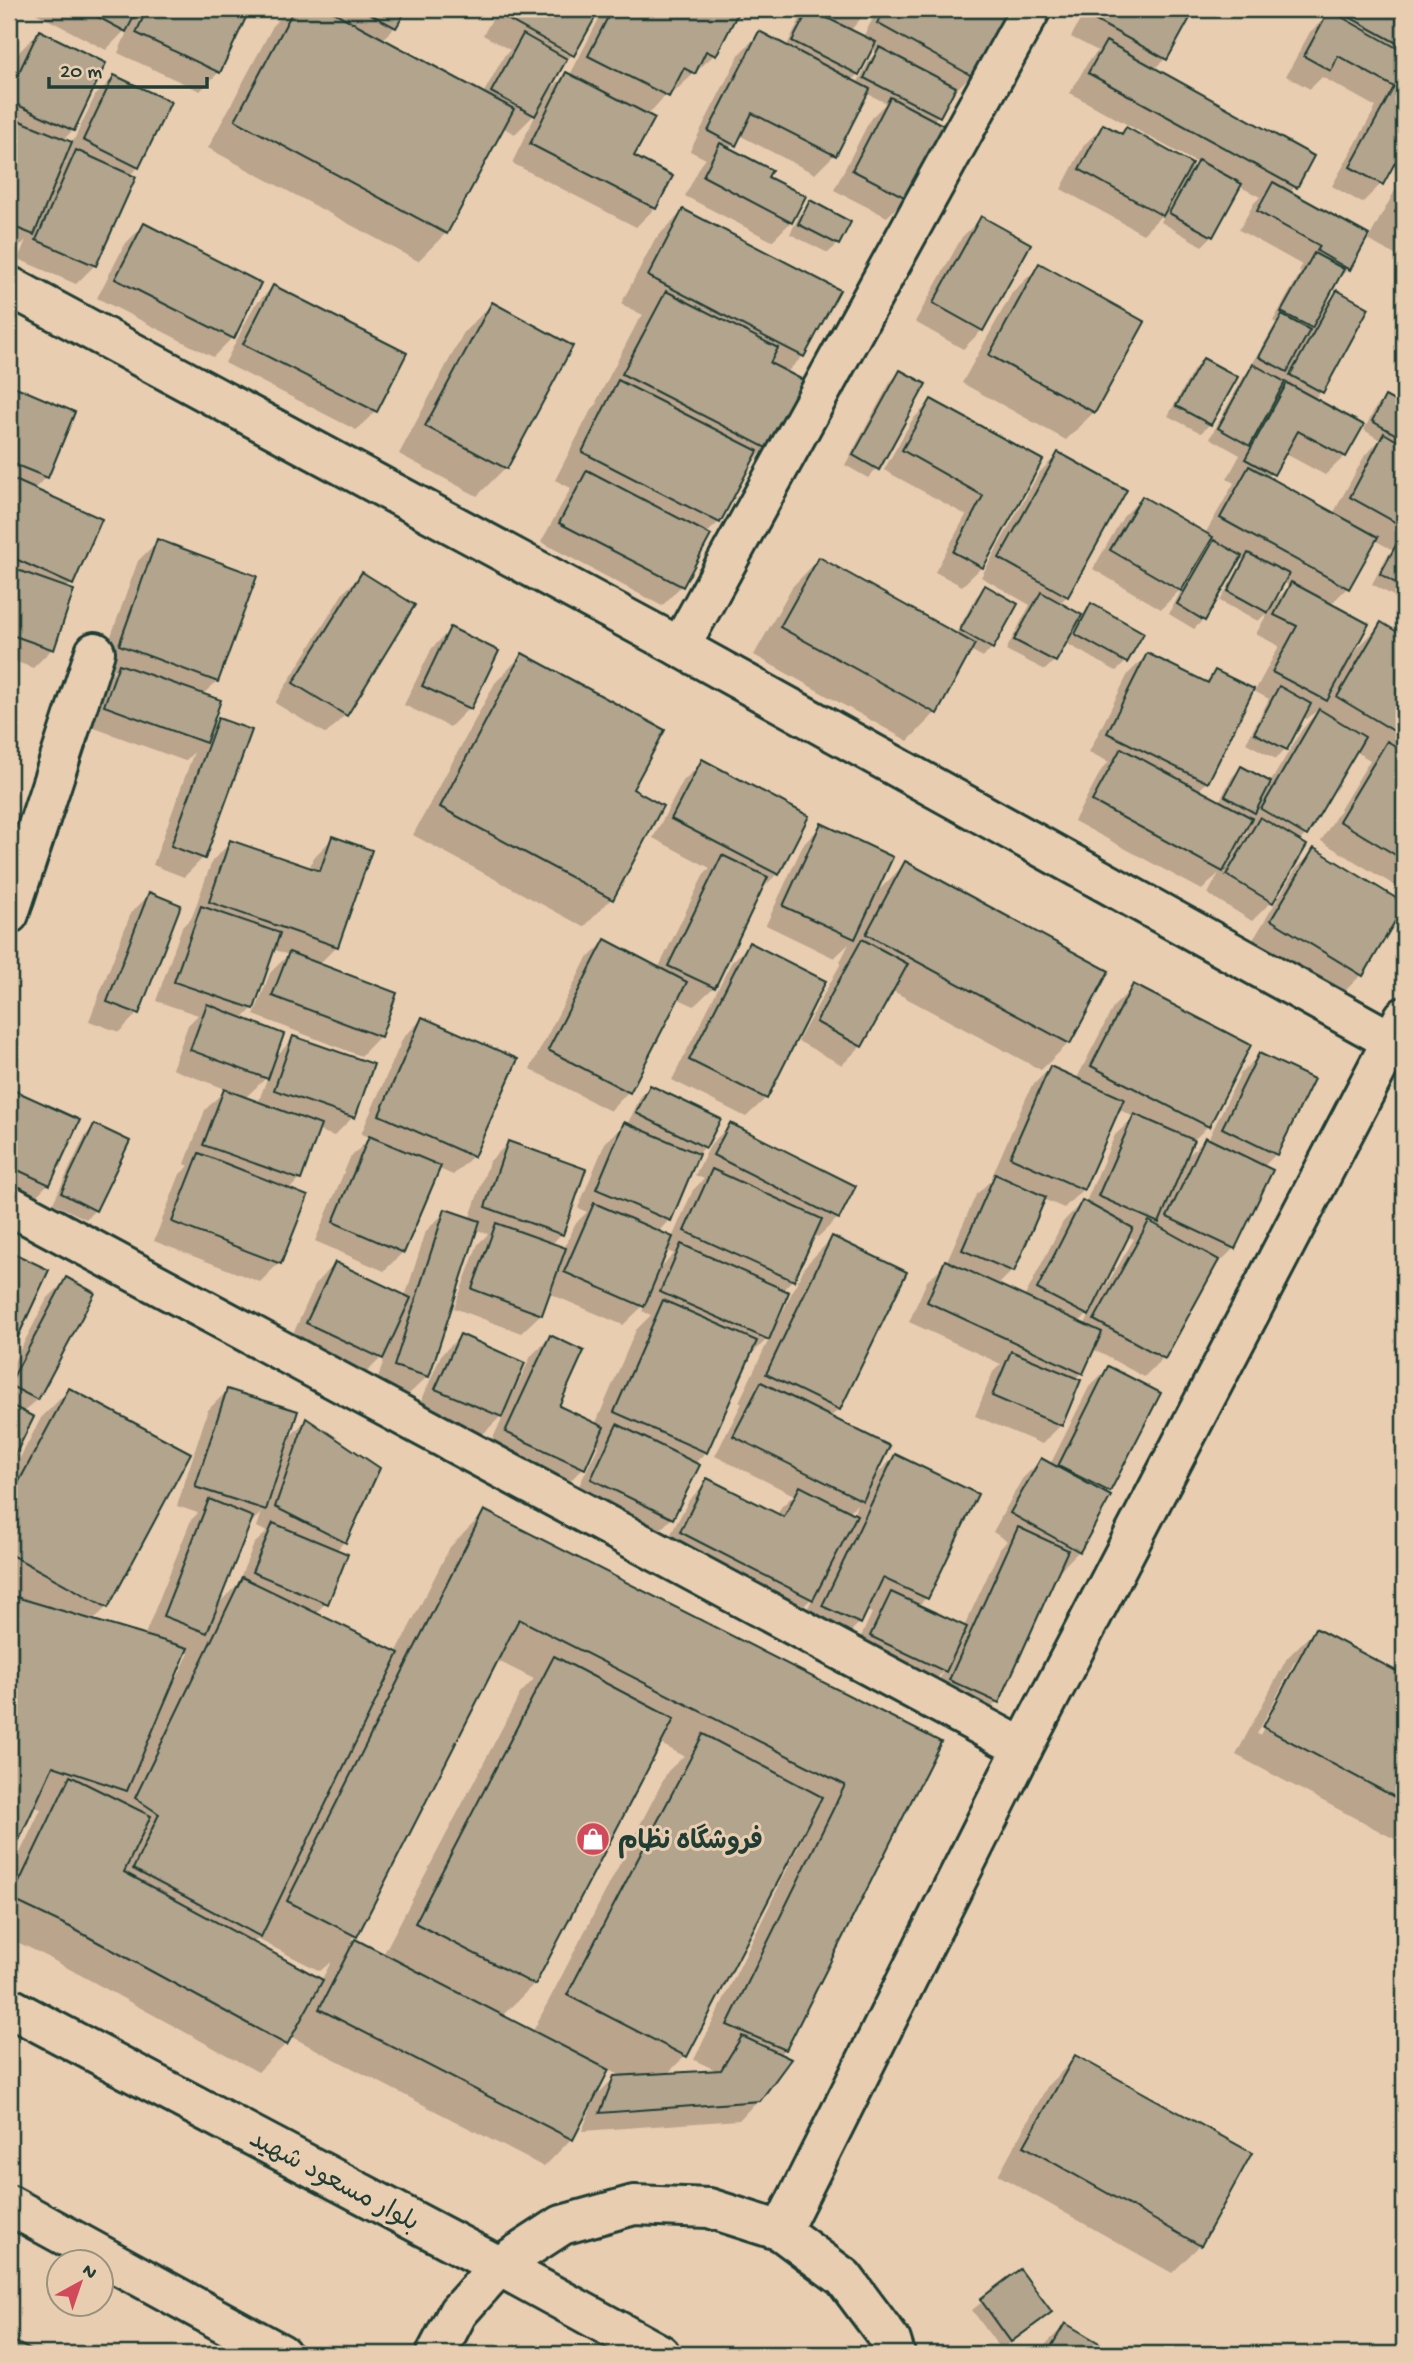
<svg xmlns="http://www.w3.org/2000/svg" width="1413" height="2363" font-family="'Gochi Hand','Playpen Sans Arabic',sans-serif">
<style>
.shadow{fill:#0003;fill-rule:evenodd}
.building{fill:#b2a48d;stroke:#1f3d34;stroke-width:2}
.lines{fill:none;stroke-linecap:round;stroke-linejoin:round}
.minor-casing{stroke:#1f3d34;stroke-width:44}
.major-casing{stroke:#1f3d34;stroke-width:44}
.minor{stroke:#e9cdb0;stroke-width:38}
.major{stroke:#e9cdb0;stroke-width:38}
.labels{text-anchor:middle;stroke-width:6;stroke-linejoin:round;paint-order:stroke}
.poi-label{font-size:26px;font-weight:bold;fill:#1f3d34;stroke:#e9cdb0;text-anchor:start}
.street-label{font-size:26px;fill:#1f3d34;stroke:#e9cdb0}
</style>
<rect width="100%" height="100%" fill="#e9cdb0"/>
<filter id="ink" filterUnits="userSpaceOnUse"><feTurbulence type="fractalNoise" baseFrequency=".0143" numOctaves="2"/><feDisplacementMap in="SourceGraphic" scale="14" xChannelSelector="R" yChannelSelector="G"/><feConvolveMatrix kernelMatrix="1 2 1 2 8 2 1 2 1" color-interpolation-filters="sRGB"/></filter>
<g filter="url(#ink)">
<g class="shadow">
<path d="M9,9h9l-9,9z"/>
<path d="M28,9h220l-29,63 -19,19 -82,-38 12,-28 -24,25z"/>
<path d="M290,9h115l-10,18 -13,13 101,54 21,-38 6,-6 -27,-15 15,-26h76l19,10 -20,35 -13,13 -13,26 19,-19 4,1 34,-66h134l-24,46 -40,37 -4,-2 -23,26 -15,41 23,51 -19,19 -124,-64 25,-51 -22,22 -13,-7 -56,106 -28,28 -210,-113 66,-124z"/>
<path d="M800,9h69l-19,22 13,6 15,-28h111l15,8 -33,58 -19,19 -19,28 -27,76 -19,19 -53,-27 37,-72 15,-15 -20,-10 -32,62 -19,19 -76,-39 -10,15 37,28 25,44 -19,19 -87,-45 16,-31 5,-6 -16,-8 50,-98 19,-19 27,13 14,-28 7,-7zM871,49l6,3 -7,7 -13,25 -6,-3 7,-7z"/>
<path d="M1086,9h107l-28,50 -11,10 141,118 -6,6 59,76 -13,13 -12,24 14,-14 30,17 -46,83 -8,8 32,56 -20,19 -41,-22 -16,25 65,36 32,-59 15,-15 -16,-10 12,-23 10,-9 18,10v35l-2,2 2,2v155l-32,-18 15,-28 6,-6 -19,-10 -27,48 -17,17 23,48 28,-29 23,14v253l-83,-50 49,-81 -15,-9 -50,84 -6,7 -28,60 -19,19 -44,-27 11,-21 -17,17 -128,-69 28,-52 7,-7 -20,-10 39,-78 19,-19 57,28 12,-11 39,19 24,-45 -23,-12 12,-22 -10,9 -38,-20 23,-41 -4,-2 -36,62 -9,9 -25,-15 14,-27 -22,22 -68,-40 30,-52 19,-19 63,36 29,-51 -7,-4 13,-24 -30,-17 34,-62 9,-9 -2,-1 25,-43 -3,-2 28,-49 -2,-1 3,-6 -63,-35 15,-27 6,-6 -21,-11 -27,50 -10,10 -41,-24 5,-11 -23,23 -82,-45 23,-44 19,-19 17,9 6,-6 58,46 13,-12 -127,-70 18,-31 10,-11 -27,-14zM1209,541l4,2 -11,11zM1283,582l7,4 -18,18zM1252,690l17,9 -23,44 30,16 9,-10 17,-32 5,2 14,-12 -20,24 -31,52 -29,-15 -9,9 -13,25 -21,-11 9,-9zM1243,829l5,3 -11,11z"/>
<path d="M1335,9h69v133l-23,42 -19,19 -30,-17 44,-79 -54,-30 -12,12 -24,-13 24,-44z"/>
<path d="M39,32l65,31 -31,67 -10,10 9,4 23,-48 19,-19 24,90 -9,9 -34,89 -19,19 -58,-25 8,-19 -13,13 -4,-1v-177l11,-24zM63,159l4,2 -8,8z"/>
<path d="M1404,174v86l-36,-20z"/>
<path d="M811,202l27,42 -10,9 -38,-19 11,-22z"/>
<path d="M683,211l120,145 -17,17 15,7 -35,68 -18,19 -29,55 -13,12 2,1 -27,51 -19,20 -121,-64 30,-54 -16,-8 36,-70 7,-7 -2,-1 42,-81 5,-6 -22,-11 34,-65z"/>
<path d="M981,218l1,112 -19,19 -48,-27 47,-85z"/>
<path d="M144,225l89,112 -20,20 -116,-59 28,-54z"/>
<path d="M1039,266l55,146 -28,28 -104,-57 50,-90z"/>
<path d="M273,287l103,124 -20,19 -131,-67 29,-57z"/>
<path d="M492,304l79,43 -66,121 -28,28 -78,-42 65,-122z"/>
<path d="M1203,360l7,64 -9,9 -33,-17 26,-47z"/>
<path d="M900,372l-23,96 -9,10 -23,-13 46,-84z"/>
<path d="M9,386l64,27 -26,64 -14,13 38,94 -5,5 -14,60 -19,19 -24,-9z"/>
<path d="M931,401l109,60 -58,106 -20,19 -27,-14 31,-57 -82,-45 28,-50z"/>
<path d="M1058,454l9,142 -8,8 22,12 10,-10 35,56 -10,9 -52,-29 -10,19 -9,9 -39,-20 24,-45 -49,-28 58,-104z"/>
<path d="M158,541l59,140 -15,14 7,34 9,-9 -15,138 -19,19 -31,-12 41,-113 -9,9 -99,-36 14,-40 15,-15 -14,-6 37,-103z"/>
<path d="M819,559l136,76 21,-38 10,-10 6,61 -9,9 -13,-7 -35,63 -27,28 -154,-86 38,-68z"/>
<path d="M362,574l-17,141 -19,19 -51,-31 68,-110z"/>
<path d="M451,629l18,79 -19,19 -46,-22 28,-57z"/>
<path d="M522,655l108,135 -19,109 -27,28 -171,-92 82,-152z"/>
<path d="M702,762l105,54 -30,58 -19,19 -44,94 -20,19 -17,-8 -48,93 -19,20 -80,-42 56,-109 19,-19 53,28 45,-93 7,-8 -57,-30 30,-57z"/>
<path d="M822,825l53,69 31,-31 163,180 -28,27 -150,-80 -30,56 -19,19 -44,-24 43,-78 -1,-1 9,-18 -15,14 -68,-33 37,-80z"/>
<path d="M333,838l4,108 -19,19 62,71 -19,20 -107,-41 16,-42 18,-18 -15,-6 -20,59 -11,11 31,40 21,-21 59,79 -19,19 -17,-6 -18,49 -10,11 -10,73 -19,19 -106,-41 26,-67 9,-8 -4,-2 20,-54 21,-21 -54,-20 16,-44 10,-10 -42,-14 26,-74 10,-10 20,-56 19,-19 78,27 5,-12zM268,1076l-10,27 -13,-5z"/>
<path d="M1314,851l47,124 -19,19 -89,-54 42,-70z"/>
<path d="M150,894l-12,119 -19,19 -30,-11 42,-108z"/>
<path d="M750,944l16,154 -20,19 -74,-37 59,-117z"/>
<path d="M1133,987l75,139 -18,18 -7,17 22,-22 3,1 32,-66 19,-19 17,99 -13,13 -29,81 -19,19 -52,91 -19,19 -51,-28 -12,24 -6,6 -14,46 -19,19 -67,-28 18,-44 8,-8 -92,-42 18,-41 19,-18 30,-68 18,-18 -2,-1 39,-89 19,-19 26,12 38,-74zM1118,1109l16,8 -19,18 -30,69 -3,-2 -19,20 -39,76 -27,-12 15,-15 31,-72 21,9 19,-19zM1127,1236l7,3 -35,59 -3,-1zM1091,1311l-7,15 -6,-3z"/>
<path d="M422,1019l51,137 -20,19 -16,-7 -34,84 -19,19 -69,-30 35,-83 20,-20 -9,-4 42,-96z"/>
<path d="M650,1087l55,60 -9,9 -27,64 -11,12 14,6 21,-48 11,-11 -9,-4 16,-31 19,-19 108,93 -20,19 -5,-3 -21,46 -10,11 -4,23 3,1 24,-49 27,-28 7,171 -10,9 44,60 22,-22 81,38 -50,104 -8,8 46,21 36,-78 7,-8 -14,-9 29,-53 19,-19 9,5 39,-78 19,-19 1,123 -30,60 -19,19 -2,-1 -61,133 -19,19 -47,-22 12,-27 -18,18 -73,-34 20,-43 -7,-3 -6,13 -27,28 -36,-17 17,-37 -21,21 -130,-67 27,-51 19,-19 69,35 4,-9 13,-12 -79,-39 27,-53 -3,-1 32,-67 -23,23 -42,94 -12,12 -22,54 -19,19 -80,-39 26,-53 -4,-2 -12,25 -19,19 -77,-36 18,-39 -24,24 -63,-27 23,-54 19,-19 47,71 24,-51 19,-19 6,70 39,18 41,-95 15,-15 -9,-4 4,-8 -23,22 -75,-32 -7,21 -20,19 -67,-25 24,-64 10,-10 -13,-5 -47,147 -20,19 -32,-10 10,-32 -24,24 -73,-34 27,-60 19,-19 70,33 21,-66 20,-20 23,9 20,-58 19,-19 53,91 -10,11 13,4 11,-25 12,-12 -9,-4 27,-65 20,-19 2,1 14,-29zM666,1250l8,4 -16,16zM857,1504l-4,11 -5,-2z"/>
<path d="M9,1090l68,31 -29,63 -19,19 -20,-9z"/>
<path d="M94,1126l1,84 -9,9 -33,-16 32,-67z"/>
<path d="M9,1253l38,18 -38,81z"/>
<path d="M66,1280l-29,119 -14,14 9,5 -23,46v-93l38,-72z"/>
<path d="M69,1390l38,217 -15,14 52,16 47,-117 7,-7 -21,-7 31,-96 19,-19 60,49 19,-20 38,122 -8,9 -10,52 -11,11 81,39 54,-106 35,-35 453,231 -153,306 -6,6 -21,45 -19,20 -157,11 11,-28 -3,-1 -19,37 -27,28 -254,-131 -4,8 -28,28 -216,-118 -33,-16v-62l32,-67 -8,-3 -24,51v-378l32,-61zM262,1512l-5,15 10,5 -13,12 -17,41 -21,21 32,-80zM185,1651l4,2 -12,25 -3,-1zM496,1660l38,19 -14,15 -137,261 -31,-15zM659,1743l25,13 -16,15 -136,262 -31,-16 33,-33zM799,1838l3,1 -108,221 26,12 -54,3 19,-19zM257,1939l63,32 11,-9 -10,19 -69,-37zM607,2069l17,8 -10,1 -22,22z"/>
<path d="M1315,1630l89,47v167l-168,-89 51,-97zM1295,1661h4l-39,74 -3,-1z"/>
<path d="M1076,2057l124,188 -28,28 -174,-98 50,-90z"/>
<path d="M1020,2272l29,40 -48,38 -29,-40z"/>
<path d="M1065,2325l49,29h-73l5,-10z"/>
</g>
<g class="building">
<path d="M83,9h55l-12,23z"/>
<path d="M147,9h103l-30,64 -84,-40z"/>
<path d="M294,9h34l186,100 -67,125 -212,-114z"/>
<path d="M361,9h46l-11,19z"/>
<path d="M504,9h74l17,9 -21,38 -74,-41z"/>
<path d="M612,9h128l-24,47 -10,-5 -11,23 -11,-6 -15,29 -81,-41z"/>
<path d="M809,9l67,33 -17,33 -67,-34z"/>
<path d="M855,9h16l-4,7z"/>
<path d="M885,9h108l13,7 -34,60 -95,-53z"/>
<path d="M1093,9h102l-28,51 -78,-43z"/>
<path d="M1342,9h62v38l-64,-35z"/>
<path d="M1329,10l75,42v94l-21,39 -33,-18 44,-80 -56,-31 -7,15 -27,-15z"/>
<path d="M39,30l67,33 -32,68 -65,-30v-8z"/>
<path d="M759,31l111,58 -34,67 -84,-43 -16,33 -28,-15z"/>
<path d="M523,34l44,25 -32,57 -44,-24z"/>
<path d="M1106,41l208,115 -17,32 -209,-115z"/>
<path d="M879,47l77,40 -16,30 -76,-39z"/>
<path d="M566,72l89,46 -21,38 39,20 -17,33 -126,-65z"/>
<path d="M114,75l57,27 -32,66 -56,-28z"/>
<path d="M890,97l55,29 -37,73 -56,-29z"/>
<path d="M13,118l59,24 -38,93 -25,-10v-97z"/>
<path d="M1103,124l19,10 4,-7 66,37 -29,52 -84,-47z"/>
<path d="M720,143l52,27 -4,7 38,19 -14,27 -89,-47z"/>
<path d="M76,150l60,27 -40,89 -60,-26z"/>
<path d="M1198,160l44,24 -29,53 -44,-24z"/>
<path d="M1273,182l96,53 -19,35 -33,-19 3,-5 -63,-35z"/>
<path d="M1404,195v22l-9,-5z"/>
<path d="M810,200l41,22 -12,23 -41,-21z"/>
<path d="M683,209l157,81 -36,67 -156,-81z"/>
<path d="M981,216l50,28 -48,87 -50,-28z"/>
<path d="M144,223l117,60 -27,56 -119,-60z"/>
<path d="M1314,253l30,16 -32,59 -31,-16z"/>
<path d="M1039,263l106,59 -50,91 -106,-58z"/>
<path d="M273,285l134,68 -30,59 -134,-68z"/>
<path d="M1337,290l32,18 -46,85 -33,-18z"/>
<path d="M666,291l112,57 -8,15 33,17 -35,69 -146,-75z"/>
<path d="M492,302l81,44 -66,123 -82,-43z"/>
<path d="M1282,315l28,15 -23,42 -28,-15z"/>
<path d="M1203,358l35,19 -27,48 -35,-19z"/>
<path d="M1253,364l32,18 -35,64 -32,-18z"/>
<path d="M900,370l26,14 -47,86 -26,-15z"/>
<path d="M618,380l140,71 -38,72 -138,-71z"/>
<path d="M1287,383l77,42 -18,32 -48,-26 -24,44 -29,-16z"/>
<path d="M9,384l66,28 -27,66 -39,-16z"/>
<path d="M1385,396l19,10v33l-32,-18z"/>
<path d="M931,399l112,61 -60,108 -30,-16 30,-56 -81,-46z"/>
<path d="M1384,433l20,12v82l-54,-30z"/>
<path d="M1058,452l69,38 -59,107 -69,-39z"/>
<path d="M1249,466l129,71 -29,52 -129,-71z"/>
<path d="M587,470l124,65 -28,52 -124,-64z"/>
<path d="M15,480l87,39 -29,66 -64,-29v-62z"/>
<path d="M1142,496l71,41 -32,54 -71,-41z"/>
<path d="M157,539l100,37 -39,106 -99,-37z"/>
<path d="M1214,540l28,16 -37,65 -28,-17z"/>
<path d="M1396,545l8,4v39l-24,-14z"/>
<path d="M1248,553l41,21 -21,39 -40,-22z"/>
<path d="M819,557l156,87 -38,70 -157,-87z"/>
<path d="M9,567l65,23 -20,60 -45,-16z"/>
<path d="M362,572l53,33 -68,111 -54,-33z"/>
<path d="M1291,582l78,42 -42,77 -55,-29 25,-46 -23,-11z"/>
<path d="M985,585l33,19 -25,45 -33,-19z"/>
<path d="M1041,592l41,23 -26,47 -42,-22z"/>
<path d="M1091,603l53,30 -17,30 -52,-29z"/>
<path d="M1381,622l23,14v101l-67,-40z"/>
<path d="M450,627l49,24 -28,58 -49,-23z"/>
<path d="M522,653l143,77 -32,59 30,17 -50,94 -173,-93z"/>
<path d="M1147,653l61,30 7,-13 39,19 -46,94 -101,-50z"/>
<path d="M119,664l102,36 -15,43 -102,-37z"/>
<path d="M1279,686l32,18 -24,46 -33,-17z"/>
<path d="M1319,709l46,28 -58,99 -46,-27z"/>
<path d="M218,718l34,12 -47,129 -34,-13z"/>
<path d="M1387,741l17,10v109l-65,-39z"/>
<path d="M1121,748l131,70 -29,54 -131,-71z"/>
<path d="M702,759l107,57 -30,59 -108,-56z"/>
<path d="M1241,766l30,16 -16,31 -30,-17z"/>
<path d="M1260,817l47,28 -34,58 -47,-28z"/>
<path d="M821,823l72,34 -38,82 -72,-33z"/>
<path d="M332,836l40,14 -34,97 -129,-45 21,-62 90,31z"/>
<path d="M1314,848l90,55v3l-41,70 -92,-56z"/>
<path d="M722,855l46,22 -53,111 -47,-22z"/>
<path d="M905,861l204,110 -39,73 -204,-110z"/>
<path d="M149,892l32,13 -42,109 -32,-12z"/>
<path d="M201,906l79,27 -26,76 -80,-27z"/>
<path d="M605,939l82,43 -57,111 -82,-43z"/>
<path d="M862,939l46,25 -46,83 -46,-25z"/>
<path d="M749,942l77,39 -59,118 -78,-39z"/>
<path d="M289,952l108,41 -16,44 -109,-41z"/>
<path d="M1133,984l118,61 -42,82 -118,-61z"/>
<path d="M207,1004l77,30 -16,45 -78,-29z"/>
<path d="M422,1017l96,42 -44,98 -95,-42z"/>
<path d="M293,1036l81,28 -19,54 -81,-28z"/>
<path d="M1259,1053l55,26 -37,76 -55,-27z"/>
<path d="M1050,1066l74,33 -40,91 -74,-33z"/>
<path d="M650,1085l71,34 -15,29 -70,-35z"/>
<path d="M9,1088l71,32 -30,65 -41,-19z"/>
<path d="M224,1089l97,36 -20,55 -98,-35z"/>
<path d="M1134,1114l60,26 -35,83 -61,-27z"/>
<path d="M624,1122l75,32 -28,67 -75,-32z"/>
<path d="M730,1123l126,63 -17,33 -126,-64z"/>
<path d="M94,1124l36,17 -34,70 -35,-18z"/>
<path d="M369,1136l72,30 -37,87 -71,-31z"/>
<path d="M1205,1137l68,33 -38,79 -68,-32z"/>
<path d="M508,1141l78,28 -23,66 -78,-28z"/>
<path d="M199,1153l109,43 -27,68 -109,-42z"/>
<path d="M712,1169l110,50 -28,62 -110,-50z"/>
<path d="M995,1174l51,23 -32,75 -52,-22z"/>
<path d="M1082,1200l51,28 -44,88 -52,-27z"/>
<path d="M594,1203l79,34 -29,70 -80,-35z"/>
<path d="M445,1209l35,12 -51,156 -35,-11z"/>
<path d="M1149,1221l70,39 -54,99 -71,-39z"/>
<path d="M496,1223l70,25 -24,67 -70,-26z"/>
<path d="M832,1236l75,36 -67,138 -74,-36z"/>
<path d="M681,1244l108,48 -20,48 -109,-48z"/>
<path d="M9,1251l40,19 -40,86z"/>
<path d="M945,1260l157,72 -19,42 -156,-72z"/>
<path d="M335,1262l76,36 -28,61 -77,-36z"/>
<path d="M66,1277l29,16 -57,107 -29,-15z"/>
<path d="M663,1300l94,41 -50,112 -93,-41z"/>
<path d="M460,1334l65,29 -23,54 -67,-28z"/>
<path d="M550,1335l34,16 -25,55 45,21 -19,42 -80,-37z"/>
<path d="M1011,1351l70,29 -19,46 -70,-30z"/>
<path d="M1108,1366l53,27 -51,99 -52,-26z"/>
<path d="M761,1382l129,64 -27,55 -130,-65z"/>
<path d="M69,1388l122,65 -83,155 -99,-54v-54z"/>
<path d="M227,1389l71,22 -32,99 -71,-23z"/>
<path d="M9,1404l25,13 -25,50z"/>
<path d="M306,1418l74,50 -34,75 -71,-36z"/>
<path d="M617,1424l83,41 -27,54 -82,-40z"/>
<path d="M895,1454l83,40 -50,105 -45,-21 -22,46 -39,-18z"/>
<path d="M1041,1458l70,38 -31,56 -70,-39z"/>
<path d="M707,1478l77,39 16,-31 57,29 -44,85 -133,-68z"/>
<path d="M209,1499l44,18 -46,116 -44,-17z"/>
<path d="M484,1510l457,232 -155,308 -59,-25 118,-240 -326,-166 -162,318 -70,-36z"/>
<path d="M273,1523l75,31 -20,50 -76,-32z"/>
<path d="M1018,1527l50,23 -69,153 -50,-23z"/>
<path d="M242,1577l157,76 -138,284 -128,-68 26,-55 -24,-16z"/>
<path d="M891,1592l76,35 -21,45 -76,-36z"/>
<path d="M9,1595l179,53 -61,143 -74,-25 -44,96z"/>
<path d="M1315,1628l89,47v127l-141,-75z"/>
<path d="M554,1656l120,63 -139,266 -120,-62z"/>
<path d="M703,1734l119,63 -135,260 -120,-62z"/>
<path d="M70,1776l81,40 -27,56 199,108 -36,65 -217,-118 -59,-28z"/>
<path d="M355,1939l254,131 -36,70 -254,-131z"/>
<path d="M742,2036l49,23 -31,42 -160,12 14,-37 107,-6z"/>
<path d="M1075,2055l177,98 -51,93 -177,-100z"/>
<path d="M1020,2269l32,43 -41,30 -31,-43z"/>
<path d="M1065,2323l53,31h-71z"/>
<path d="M9,2339l26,13 -1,2h-25z"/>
</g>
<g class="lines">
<g class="minor-casing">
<g id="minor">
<path d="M9,286l671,361 712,394"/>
<path d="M680,647l351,-638"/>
<path d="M9,914l86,-262"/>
<path d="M9,1205l1014,543"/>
<path d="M781,2231l242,-483 381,-731"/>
</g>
</g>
<g class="major-casing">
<g id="major">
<path d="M9,2007l490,259 161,88"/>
<path d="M9,2205l272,149"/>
<path d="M436,2354l22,-42 41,-46 63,-41 72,-20 75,3 72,23 63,47 47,63 4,13"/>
</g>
</g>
<use href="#minor" class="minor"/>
<use href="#major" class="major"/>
</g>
</g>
<defs>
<g id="shop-disc" transform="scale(1.75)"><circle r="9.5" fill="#d1495b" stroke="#e9cdb0"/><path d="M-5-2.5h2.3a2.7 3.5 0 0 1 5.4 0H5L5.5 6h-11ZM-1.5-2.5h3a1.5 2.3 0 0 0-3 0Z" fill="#fff"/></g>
</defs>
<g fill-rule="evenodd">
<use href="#shop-disc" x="593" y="1839"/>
</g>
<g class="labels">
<g class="poi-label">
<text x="618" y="1848">فروشگاه نظام</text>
</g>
<g class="street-label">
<text transform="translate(335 2179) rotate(28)" y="9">بلوار مسعود شهید</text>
</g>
</g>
<rect width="1413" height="2363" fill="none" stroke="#e9cdb0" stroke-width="35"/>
<rect x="18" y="18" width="1378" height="2328" fill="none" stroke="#1f3d34" stroke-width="2.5" filter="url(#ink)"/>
<g transform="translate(80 2283) rotate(40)"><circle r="33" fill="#e9cdb0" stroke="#98937e" stroke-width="2"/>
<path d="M0-5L12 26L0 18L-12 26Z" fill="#d1495b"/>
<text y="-10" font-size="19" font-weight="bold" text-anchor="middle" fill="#1f3d34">N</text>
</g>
<path d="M49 77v10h158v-10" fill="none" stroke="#1f3d34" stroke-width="3.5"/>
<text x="60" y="77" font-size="21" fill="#1f3d34" stroke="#e9cdb0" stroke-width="5" paint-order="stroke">20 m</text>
</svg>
